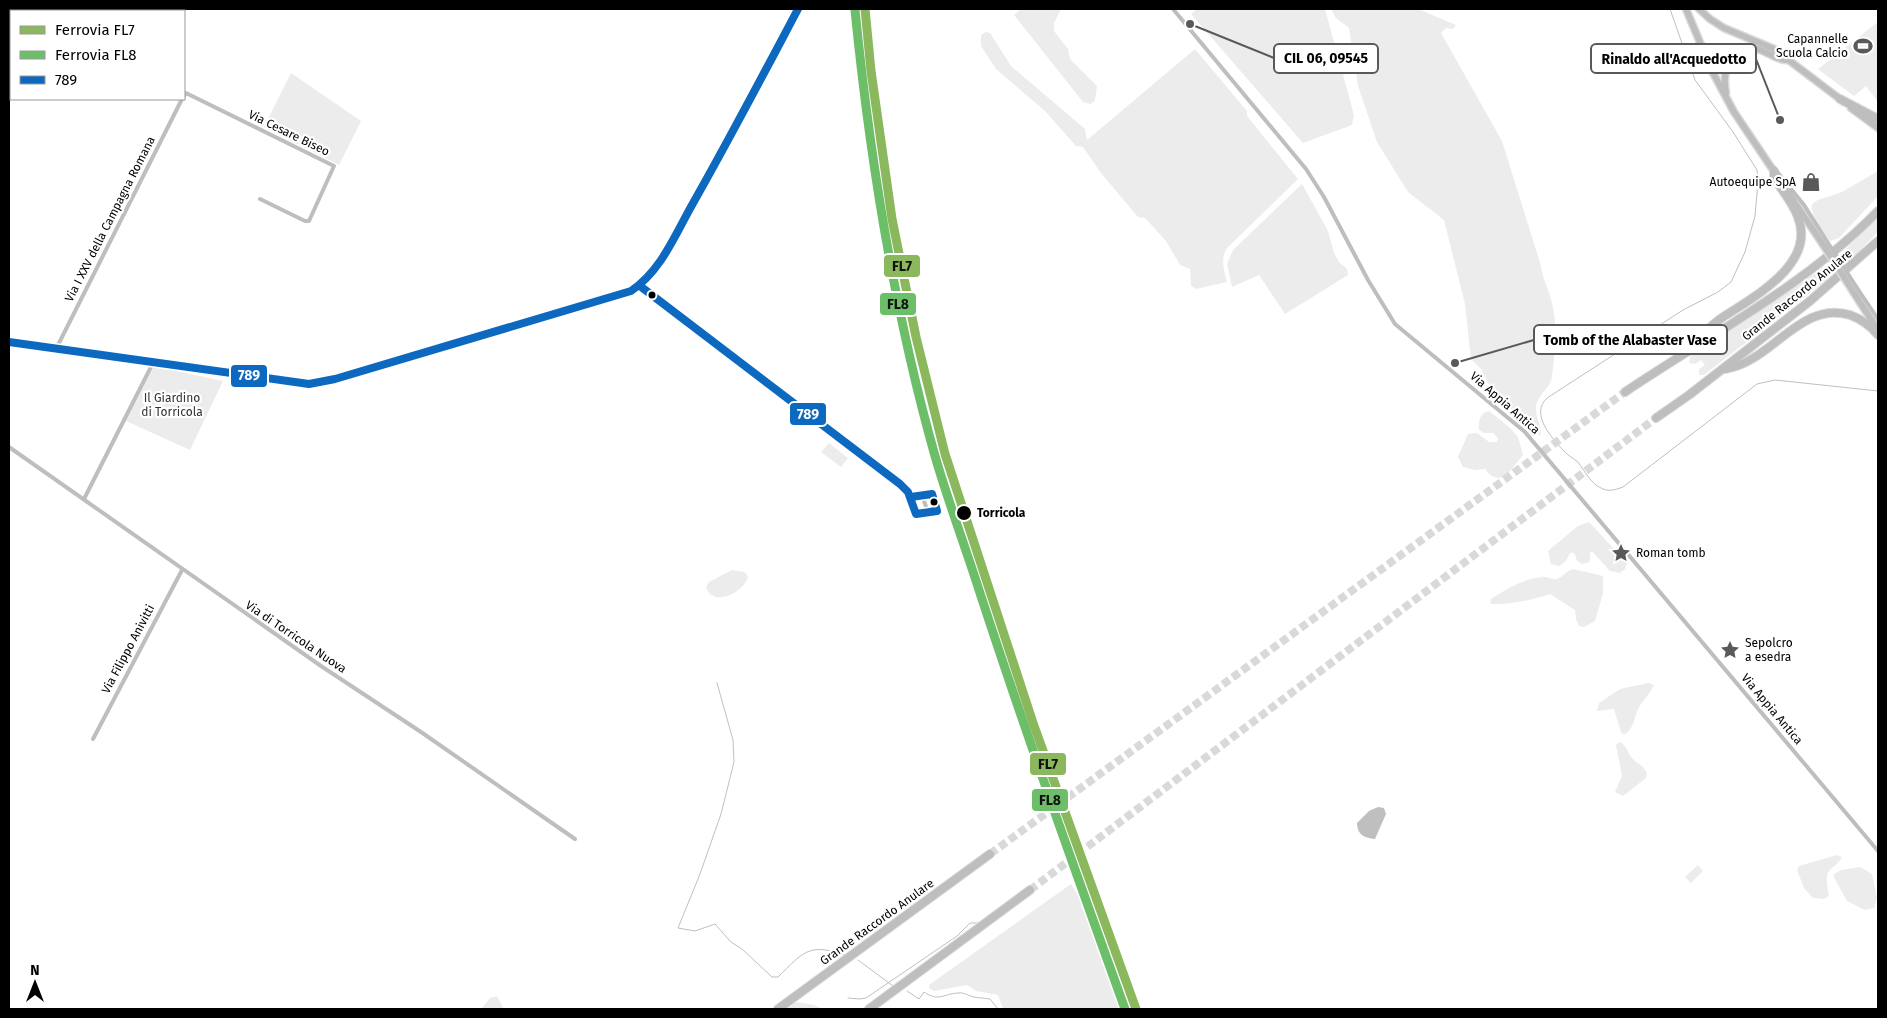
<svg xmlns="http://www.w3.org/2000/svg" width="1887" height="1018" font-family="'Fira Sans',sans-serif">
<style>
.green{fill:#ececec}
.water{fill:#bfbfbf}
.lines{fill:none;stroke-linecap:round;stroke-linejoin:round}
.stream{stroke:#bfbfbf;stroke-width:1}
.highway-tunnel{stroke:#d9d9d9;stroke-width:8;stroke-dasharray:8 4;stroke-linecap:butt}
.primary-casing{stroke:#dbdbdb;stroke-width:9}
.highway-casing{stroke:#dbdbdb;stroke-width:10}
.street{stroke:#bebebe;stroke-width:4}
.secondary{stroke:#b8b8b8;stroke-width:5.5}
.primary{stroke:#bebebe;stroke-width:6}
.highway{stroke:#bebebe;stroke-width:8}
.primary-bridge-casing{stroke:#dbdbdb;stroke-width:9;stroke-linecap:butt}
.street-bridge{stroke:#bebebe;stroke-width:4}
.primary-bridge{stroke:#bebebe;stroke-width:6}
.bus-1-casing{stroke:#fff;stroke-width:11}
.bus-1{stroke:#0c69bf;stroke-width:8}
.rail-1-casing{stroke:#fff;stroke-width:12}
.rail-2-casing{stroke:#fff;stroke-width:12}
.rail-1{stroke:#8bb85c;stroke-width:9}
.rail-2{stroke:#6cbf68;stroke-width:9}
.bus-dot{fill:#000;stroke:#fff;stroke-width:2}
.labels{text-anchor:middle;stroke-width:4.5;stroke-linejoin:round;paint-order:stroke}
.poi-label{font-size:12px;fill:#000;stroke:#fff;text-anchor:end}
.street-label{font-size:12px;fill:#000;stroke:#fff}
.park-label{font-size:12px;fill:#333;stroke:#fff}
.stop-label{font-size:12px;font-weight:bold;fill:#000;stroke:#fff;text-anchor:start}
.leader{fill:none;stroke:#595959;stroke-width:2}
.callout-dot{fill:#595959;stroke:#fff;stroke-width:2}
.callout{fill:#fff;stroke:#595959;stroke-width:2}
.callout-label{font-size:14px;text-anchor:middle;font-weight:bold;fill:#000}
.line-badge{stroke:#fff;stroke-width:2}
.badge-label{font-size:14px;text-anchor:middle;font-weight:bold;fill:#fff}
.pale-badge-label{font-size:14px;text-anchor:middle;font-weight:bold;fill:#111}
</style>
<rect width="100%" height="100%" fill="#fff"/>
<g class="green">
<path d="M1021,9h40l-7,14v8l14,18 2,10 27,27 -2,14 -4,4 -8,-2 -69,-87z"/>
<path d="M1197,9h128l29,106 -2,10 -49,18 -112,-129z"/>
<path d="M1331,9h87l38,16 -3,4 -7,-1 -5,5 61,108 39,125c2,15 8,24 11,37 6,26 3,48 0,73 -2,15 -17,19 -16,34 0,9 7,17 4,26l-46,-42 -13,-25 -10,-10 -6,-55 -21,-84 -36,-28 -31,-50 -19,-56 -9,-58 -13,-10z"/>
<path d="M1878,22v80l-12,-16 -12,10 -36,-27z"/>
<path d="M986,32l4,1 21,33 74,63 2,11 108,-91 52,62v5l51,63 -71,69c-7,11 -3,22 0,34l-31,7 -5,-3 -1,-17 -10,-4 -14,-24 -21,-23 -7,-1 -37,-44 -18,-26 -7,-1 -31,-35 -49,-42 -15,-23v-11z"/>
<path d="M291,73l70,48 -22,44 -75,-38z"/>
<path d="M1878,171v25l-39,42 -9,3c-6,-6 -21,-28 -18,-37l6,-4 24,-8z"/>
<path d="M1302,184l26,47 6,22 5,9 8,7 1,6 -63,39 -26,-39 -27,12 -5,-23 6,-14z"/>
<path d="M1878,216v16l-30,30 -17,11 -3,6 -124,96h-5v-6l6,-4 -4,-5 -6,4 -6,-1 1,-7 4,-4 73,-46 75,-51 5,-7z"/>
<path d="M154,366l69,15 -33,69 -64,-29z"/>
<path d="M1489,411l20,16 9,10 5,18c-11,13 -22,35 -38,14l-10,1 -12,-3 -5,-10 10,-23 9,-1 12,9h8l1,-4 -5,-5h-9l-5,-3c-1,-9 1,-17 10,-19z"/>
<path d="M829,443l19,15 -7,9 -20,-15z"/>
<path d="M1589,522l38,41 -2,6 -5,4 -10,-2 -18,-20 -2,2v9l-8,2 -5,-3 -2,-7 -4,-2 -6,10 -6,4 -8,-2 -3,-13 30,-25z"/>
<path d="M1573,569l30,7v17l-8,28 -11,6 -5,-1 -3,-7 -1,-9 -25,-16c-18,6 -41,11 -60,10l1,-5c16,-10 32,-20 51,-22 5,-1 9,3 15,2 6,-2 9,-8 16,-10z"/>
<path d="M732,570l13,2 3,5c-5,16 -35,31 -42,10l3,-5z"/>
<path d="M1648,683l6,2c-4,9 -10,14 -15,22 -5,10 -5,22 -15,28l-3,-3 -7,-23 -17,2 2,-8 21,-14z"/>
<path d="M1619,742c8,3 8,10 13,16 6,7 9,5 15,15l-1,5 -23,18 -8,-4 7,-16 -6,-31z"/>
<path d="M1837,855l5,2c-3,7 -8,8 -12,13 -6,6 -2,18 -1,26l-5,3 -11,-1 -9,-10 -7,-18 2,-4z"/>
<path d="M1698,865l5,6 -12,12 -6,-6z"/>
<path d="M1860,867l12,7 5,24 -3,10 -9,2 -18,-9 -13,-24v-3l7,-4z"/>
<path d="M1071,884l13,21 36,104h-117l-5,-14 -22,-4 -9,-6 -33,6 -5,-3v-3z"/>
<path d="M497,996l7,13h-23l9,-11z"/>
<path d="M797,1002l17,3 9,4h-38z"/>
</g>
<path class="water" d="M1378,807l6,1 2,6 -11,25c-10,-1 -18,-4 -18,-16l12,-12z"/>
<g class="lines">
<g class="stream">
<path d="M1670,9l25,71 38,52 24,38 1,12 -3,34 -10,36 -14,30 -13,10 -35,18 -136,88c-17,16 4,39 16,52 4,5 10,8 15,12 6,8 13,22 23,26 7,4 14,2 22,-1l134,-103 18,-4 103,11"/>
<path d="M717,683l16,57 1,22 -13,52 -21,60 -22,54 17,3 20,-7 16,18 11,7 30,28h6c25,-24 30,-35 66,-22"/>
<path d="M858,960l35,26"/>
<path d="M907,991l12,8 5,-7c15,10 19,2 34,1 6,-1 11,3 16,4 5,1 10,1 16,2l8,10"/>
<path d="M848,998l11,1 7,-1 91,-62 13,-13h7"/>
</g>
<g class="highway-tunnel">
<path d="M990,854l635,-462"/>
<path d="M1030,890l626,-472"/>
</g>
<g class="primary-casing">
<g id="primary">
<path d="M1686,9l26,62 22,41 90,134"/>
<path d="M1699,9l11,10 14,9 50,21 70,53"/>
<path d="M1726,93c-4,-21 3,-50 31,-44 10,2 19,11 29,11"/>
<path d="M1851,108l27,20"/>
<path d="M1854,293l24,37"/>
</g>
</g>
<g class="highway-casing">
<g id="highway">
<path d="M1840,99l38,20"/>
<path d="M1700,344c3,-14 19,-25 31,-32 31,-20 84,-51 67,-95 -5,-14 -16,-27 -24,-39v-7"/>
<path d="M1725,369c47,-7 75,-69 125,-54 11,4 21,11 28,20"/>
<path d="M1625,392c86,-58 180,-106 253,-181"/>
<path d="M1656,418l33,-23 121,-94 68,-60"/>
<path d="M778,1009l212,-155"/>
<path d="M869,1009l161,-119"/>
</g>
</g>
<g class="street">
<path d="M1173,9l133,160 18,28 44,83 27,44 130,108 353,419"/>
<path d="M184,96l1,-3 3,1 146,72 -25,55h-4l-45,-22"/>
<path d="M1774,168l30,37 24,38"/>
<path d="M640,286l260,198 8,8 8,22 21,-3 -5,-17 -21,3"/>
<path d="M1859,291l19,28"/>
<path d="M56,349l126,-250"/>
<path d="M9,447l312,219 100,66 154,107"/>
<path d="M922,496l5,13 4,3"/>
<path d="M84,499l69,-136"/>
<path d="M93,739l89,-169"/>
</g>
<path class="secondary" d="M9,342l278,40 22,2 26,-5 296,-88c24,-12 40,-50 53,-72 40,-69 77,-140 114,-210"/>
<use href="#primary" class="primary"/>
<use href="#highway" class="highway"/>
<g class="primary-bridge-casing">
<path id="primary-bridge" d="M1824,246l30,47"/>
</g>
<path class="street-bridge" d="M1828,243l31,48"/>
<use href="#primary-bridge" class="primary-bridge"/>
<g class="bus-1-casing">
<g id="bus-1">
<path d="M640,286l260,198 8,8 8,22 21,-3 -5,-17 -21,3"/>
<path d="M9,342l300,42 26,-5 296,-88c30,-20 44,-56 61,-86 37,-65 71,-130 106,-196"/>
</g>
</g>
<use href="#bus-1" class="bus-1"/>
<g class="rail-1-casing">
<path id="rail-1" d="M865,9l6,62 21,148 24,118 29,117 88,269 103,286"/>
</g>
<g class="rail-2-casing">
<path id="rail-2" d="M855,10c15,150 39,301 80,446 13,45 30,90 44,134 46,141 96,280 146,419"/>
</g>
<use href="#rail-1" class="rail-1"/>
<use href="#rail-2" class="rail-2"/>
</g>
<defs>
<g id="stadium-bare" transform="scale(1.5)"><path d="M0-5a6.5 5 0 1 0 0 10a6.5 5 0 1 0 0-10ZM-3.5-1.8h7v3.6h-7Z" fill="#595959" stroke="#fff" stroke-width="2.5" paint-order="stroke"/></g>
<g id="shop-bare" transform="scale(1.5)"><path d="M-5-2.5h2.3a2.7 3.5 0 0 1 5.4 0H5L5.5 6h-11ZM-1.5-2.5h3a1.5 2.3 0 0 0-3 0Z" fill="#595959" stroke="#fff" stroke-width="2.5" paint-order="stroke"/></g>
<g id="sight-bare" transform="scale(1.5)"><path d="M0-6L1.8-2.2L6-1.7L2.9 1.2L3.7 5.4L0 3.3L-3.7 5.4L-2.9 1.2L-6-1.7L-1.8-2.2Z" fill="#595959" stroke="#fff" stroke-width="2.5" paint-order="stroke"/></g>
</defs>
<g fill-rule="evenodd">
<use href="#stadium-bare" x="1863" y="46"/>
<use href="#shop-bare" x="1811" y="182"/>
<use href="#sight-bare" x="1621" y="553"/>
<use href="#sight-bare" x="1730" y="650"/>
</g>
<g class="bus-dot">
<circle cx="652" cy="295" r="4.5"/>
<circle cx="934" cy="502" r="4.5"/>
<circle cx="964" cy="513" r="8"/>
</g>
<g class="labels">
<g class="poi-label">
<text x="1848" y="43">Capannelle<tspan x="1848" dy="14">Scuola Calcio</tspan></text>
<text x="1796" y="186">Autoequipe SpA</text>
<text x="1636" y="557" text-anchor="start">Roman tomb</text>
<text x="1745" y="647" text-anchor="start">Sepolcro<tspan x="1745" dy="14">a esedra</tspan></text>
</g>
<g class="street-label">
<text transform="translate(289 133) rotate(26)" y="4">Via Cesare Biseo</text>
<text transform="translate(110 219) rotate(-63)" y="4">Via I XXV della Campagna Romana</text>
<text transform="translate(1797 295) rotate(-39)" y="4">Grande Raccordo Anulare</text>
<text transform="translate(1505 403) rotate(41)" y="4">Via Appia Antica</text>
<text transform="translate(296 637) rotate(34)" y="4">Via di Torricola Nuova</text>
<text transform="translate(128 649) rotate(-62)" y="4">Via Filippo Anivitti</text>
<text transform="translate(1772 709) rotate(50)" y="4">Via Appia Antica</text>
<text transform="translate(877 922) rotate(-36)" y="4">Grande Raccordo Anulare</text>
</g>
<g class="park-label">
<text x="172" y="402">Il Giardino<tspan x="172" dy="14">di Torricola</tspan></text>
</g>
<g class="stop-label">
<text x="977" y="517">Torricola</text>
</g>
</g>
<path class="leader" d="M1190 24L1274 58M1780 120L1756 59M1455 363L1534 340"/>
<g class="callout-dot">
<circle cx="1190" cy="24" r="5"/>
<circle cx="1780" cy="120" r="5"/>
<circle cx="1455" cy="363" r="5"/>
</g>
<g class="callout">
<rect x="1274" y="44" width="104" height="29" rx="5"/>
<rect x="1591" y="44" width="165" height="29" rx="5"/>
<rect x="1534" y="325" width="193" height="29" rx="5"/>
</g>
<g class="callout-label">
<text x="1326" y="63">CIL 06, 09545</text>
<text x="1674" y="64">Rinaldo all'Acquedotto</text>
<text x="1630" y="345">Tomb of the Alabaster Vase</text>
</g>
<g class="line-badge">
<rect x="883" y="254" width="38" height="24" rx="5" fill="#8bb85c"/>
<rect x="879" y="292" width="38" height="24" rx="5" fill="#6cbf68"/>
<rect x="230" y="364" width="38" height="24" rx="5" fill="#0c69bf"/>
<rect x="789" y="402" width="38" height="24" rx="5" fill="#0c69bf"/>
<rect x="1029" y="752" width="38" height="24" rx="5" fill="#8bb85c"/>
<rect x="1031" y="788" width="38" height="24" rx="5" fill="#6cbf68"/>
</g>
<g class="badge-label">
<text x="249" y="380">789</text>
<text x="808" y="419">789</text>
</g>
<g class="pale-badge-label">
<text x="902" y="271">FL7</text>
<text x="898" y="309">FL8</text>
<text x="1048" y="769">FL7</text>
<text x="1050" y="805">FL8</text>
</g>
<rect width="1887" height="1018" fill="none" stroke="#000000" stroke-width="20"/>
<rect x="10" y="10" width="175" height="90" fill="#ffffff" stroke="#999999"/>
<rect x="20" y="26" width="25" height="8" fill="#8bb85c" stroke="#999999"/>
<text x="55" y="35" font-size="15" fill="#000000">Ferrovia FL7</text>
<rect x="20" y="51" width="25" height="8" fill="#6cbf68" stroke="#999999"/>
<text x="55" y="60" font-size="15" fill="#000000">Ferrovia FL8</text>
<rect x="20" y="76" width="25" height="8" fill="#0c69bf" stroke="#999999"/>
<text x="55" y="85" font-size="15" fill="#000000">789</text>
<g transform="translate(35 983)" stroke="#ffffff" stroke-width="4" paint-order="stroke">
<path d="M0-4L9 19L0 12L-9 19Z" fill="#000000"/>
<text y="-8" font-size="14" font-weight="bold" text-anchor="middle" fill="#000000">N</text>
</g>
</svg>
